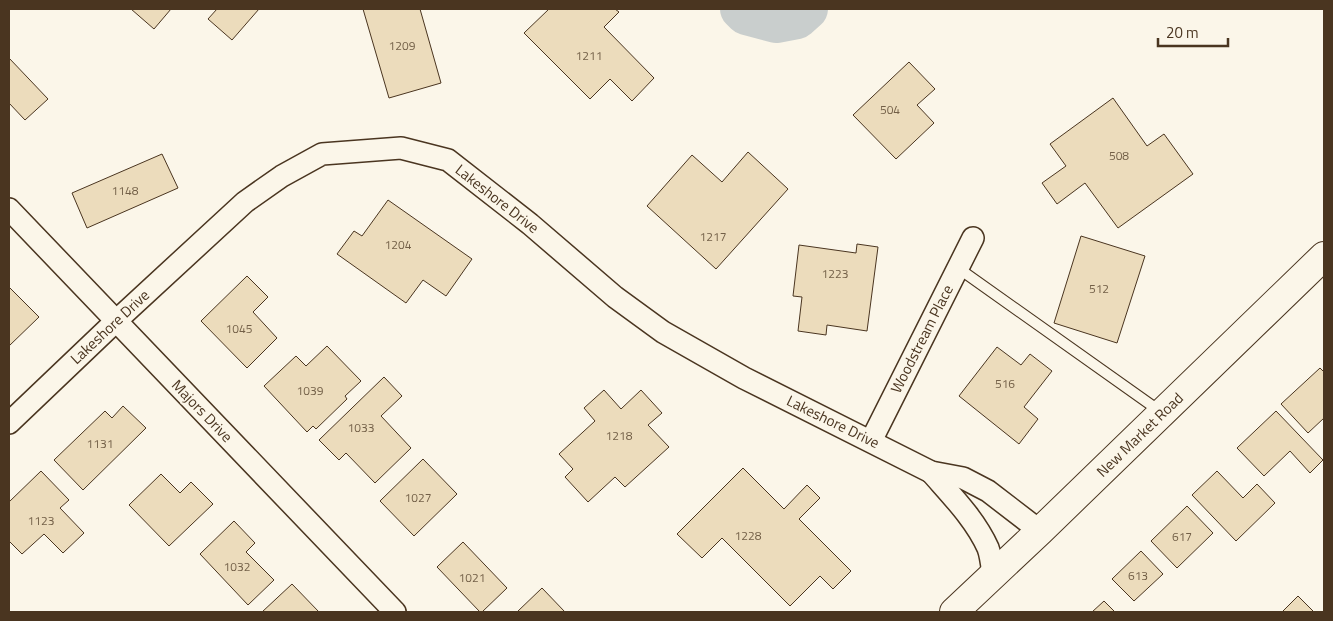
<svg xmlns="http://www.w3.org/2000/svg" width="1333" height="621" font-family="'Titillium Web',sans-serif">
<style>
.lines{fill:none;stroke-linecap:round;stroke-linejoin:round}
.river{stroke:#c9cecd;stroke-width:42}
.building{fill:#ecdcbc;stroke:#4a3520}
.lane-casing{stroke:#4a3520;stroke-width:12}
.street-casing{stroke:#4a3520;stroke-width:24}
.secondary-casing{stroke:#4a3520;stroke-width:30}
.lane{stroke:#fbf6e9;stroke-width:10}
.street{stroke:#fbf6e9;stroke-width:21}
.secondary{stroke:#fbf6e9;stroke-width:28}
.labels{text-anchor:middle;stroke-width:4;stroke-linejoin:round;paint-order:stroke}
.number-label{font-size:12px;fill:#725f47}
.street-label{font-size:15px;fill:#4a3520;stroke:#fbf6e9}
</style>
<rect width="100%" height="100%" fill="#fbf6e9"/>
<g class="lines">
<path class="river" d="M741,9l5,5 30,8 21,-4 10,-9"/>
</g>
<g class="building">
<path d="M131,9h40l-17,20z"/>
<path d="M217,9h42l-27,31 -24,-21z"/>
<path d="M363,9h57l21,74 -52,15z"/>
<path d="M549,9h66l4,3 -15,15 50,51 -22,23 -22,-22 -20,20 -66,-66z"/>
<path d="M9,58l39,41 -23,21 -16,-17z"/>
<path d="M909,62l26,27 -18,16 17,18 -38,36 -43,-44z"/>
<path d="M1113,98l34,48 17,-12 29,40 -75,54 -33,-45 -28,21 -15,-21 24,-17 -16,-22z"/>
<path d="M748,152l40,37 -72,80 -69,-63 45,-51 30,27z"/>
<path d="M162,154l16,34 -91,40 -15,-35z"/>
<path d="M388,200l84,59 -26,37 -23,-16 -17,23 -69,-49 17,-23 8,5z"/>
<path d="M1081,236l64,20 -28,87 -63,-20z"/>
<path d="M857,244l21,3 -11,84 -40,-6 -1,10 -28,-4 4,-34 -9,-1 6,-51 57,8z"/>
<path d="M247,276l21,21 -15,15 24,26 -30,30 -46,-47z"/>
<path d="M10,288l29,29 -30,29v-56z"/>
<path d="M327,346l34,35 -16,15 2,3 -31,30 -3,-3 -6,6 -43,-46 32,-30 10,10z"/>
<path d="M997,347l24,18 9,-11 22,17 -28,36 14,12 -19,25 -60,-48z"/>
<path d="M1320,368l4,4v46l-16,15 -27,-29z"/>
<path d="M384,377l18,19 -21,20 30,32 -36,35 -29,-30 -7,7 -20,-20z"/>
<path d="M604,390l17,19 20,-19 21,23 -14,12 21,22 -44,40 -10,-10 -27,25 -23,-25 8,-8 -14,-15 36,-33 -11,-13z"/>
<path d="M123,406l23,22 -63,62 -29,-30 51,-49 7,7z"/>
<path d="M1276,411l47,49 -13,13 -20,-22 -26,25 -27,-28z"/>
<path d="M423,459l34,35 -43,42 -34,-35z"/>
<path d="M743,468l41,41 23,-24 13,13 -21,21 52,52 -18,18 -13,-13 -30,30 -68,-68 -20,20 -25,-24z"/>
<path d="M41,471l28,29 -9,8 24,25 -21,20 -19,-19 -22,20 -13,-13v-39z"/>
<path d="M1217,471l26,27 14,-14 18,19 -39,38 -44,-46z"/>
<path d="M161,474l19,19 11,-11 22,22 -44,42 -40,-41z"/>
<path d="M1187,506l26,27 -36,35 -26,-27z"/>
<path d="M234,521l21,22 -9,9 28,28 -26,25 -48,-51z"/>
<path d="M463,542l44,46 -25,24h-2l-43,-45z"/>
<path d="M1141,551l22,23 -29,27 -22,-22z"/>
<path d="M292,584l27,28h-57z"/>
<path d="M542,588l23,24h-48z"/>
<path d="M1298,596l16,16h-32z"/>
<path d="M1104,601l11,11h-23z"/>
</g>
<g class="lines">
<g class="lane-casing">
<path id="lane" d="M958,268l203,144"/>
</g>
<g class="street-casing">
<g id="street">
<path d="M9,209l386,403"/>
<path d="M9,423l107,-102 129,-119 37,-26 40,-22 79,-6 47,12 82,64 85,73 48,35 81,46 187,94 32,6 25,13 52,40"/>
<path d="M871,441l102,-203"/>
<path d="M931,472c20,23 44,47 57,76 3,8 4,19 5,27"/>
</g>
</g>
<g class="secondary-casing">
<path id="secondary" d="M954,612l86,-81 284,-275"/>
</g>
<use href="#lane" class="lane"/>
<use href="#street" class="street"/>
<use href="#secondary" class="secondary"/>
</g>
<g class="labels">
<g class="number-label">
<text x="402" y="50">1209</text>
<text x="589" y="60">1211</text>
<text x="890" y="114">504</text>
<text x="1119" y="160">508</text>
<text x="125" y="195">1148</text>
<text x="713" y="241">1217</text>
<text x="398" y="249">1204</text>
<text x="835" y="278">1223</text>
<text x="1099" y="293">512</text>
<text x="239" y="333">1045</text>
<text x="1005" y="388">516</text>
<text x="310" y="395">1039</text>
<text x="361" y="432">1033</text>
<text x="619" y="440">1218</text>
<text x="100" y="448">1131</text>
<text x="418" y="502">1027</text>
<text x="41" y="525">1123</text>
<text x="748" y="540">1228</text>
<text x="1182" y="541">617</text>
<text x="237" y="571">1032</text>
<text x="1138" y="580">613</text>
<text x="472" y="582">1021</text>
</g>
<g class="street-label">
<text transform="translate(497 199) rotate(38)" y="5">Lakeshore Drive</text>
<text transform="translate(110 327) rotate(-43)" y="5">Lakeshore Drive</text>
<text transform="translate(922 339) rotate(-63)" y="5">Woodstream Place</text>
<text transform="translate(202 411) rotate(46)" y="5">Majors Drive</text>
<text transform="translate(833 422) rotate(26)" y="5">Lakeshore Drive</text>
<text transform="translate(1140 435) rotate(-44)" y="5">New Market Road</text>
</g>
</g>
<rect width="1333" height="621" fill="none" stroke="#4a3520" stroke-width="20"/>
<path d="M1158 38v8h70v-8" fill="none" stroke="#4a3520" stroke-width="2.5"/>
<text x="1166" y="38" font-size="15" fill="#4a3520" stroke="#fbf6e9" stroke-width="4" paint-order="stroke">20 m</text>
</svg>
